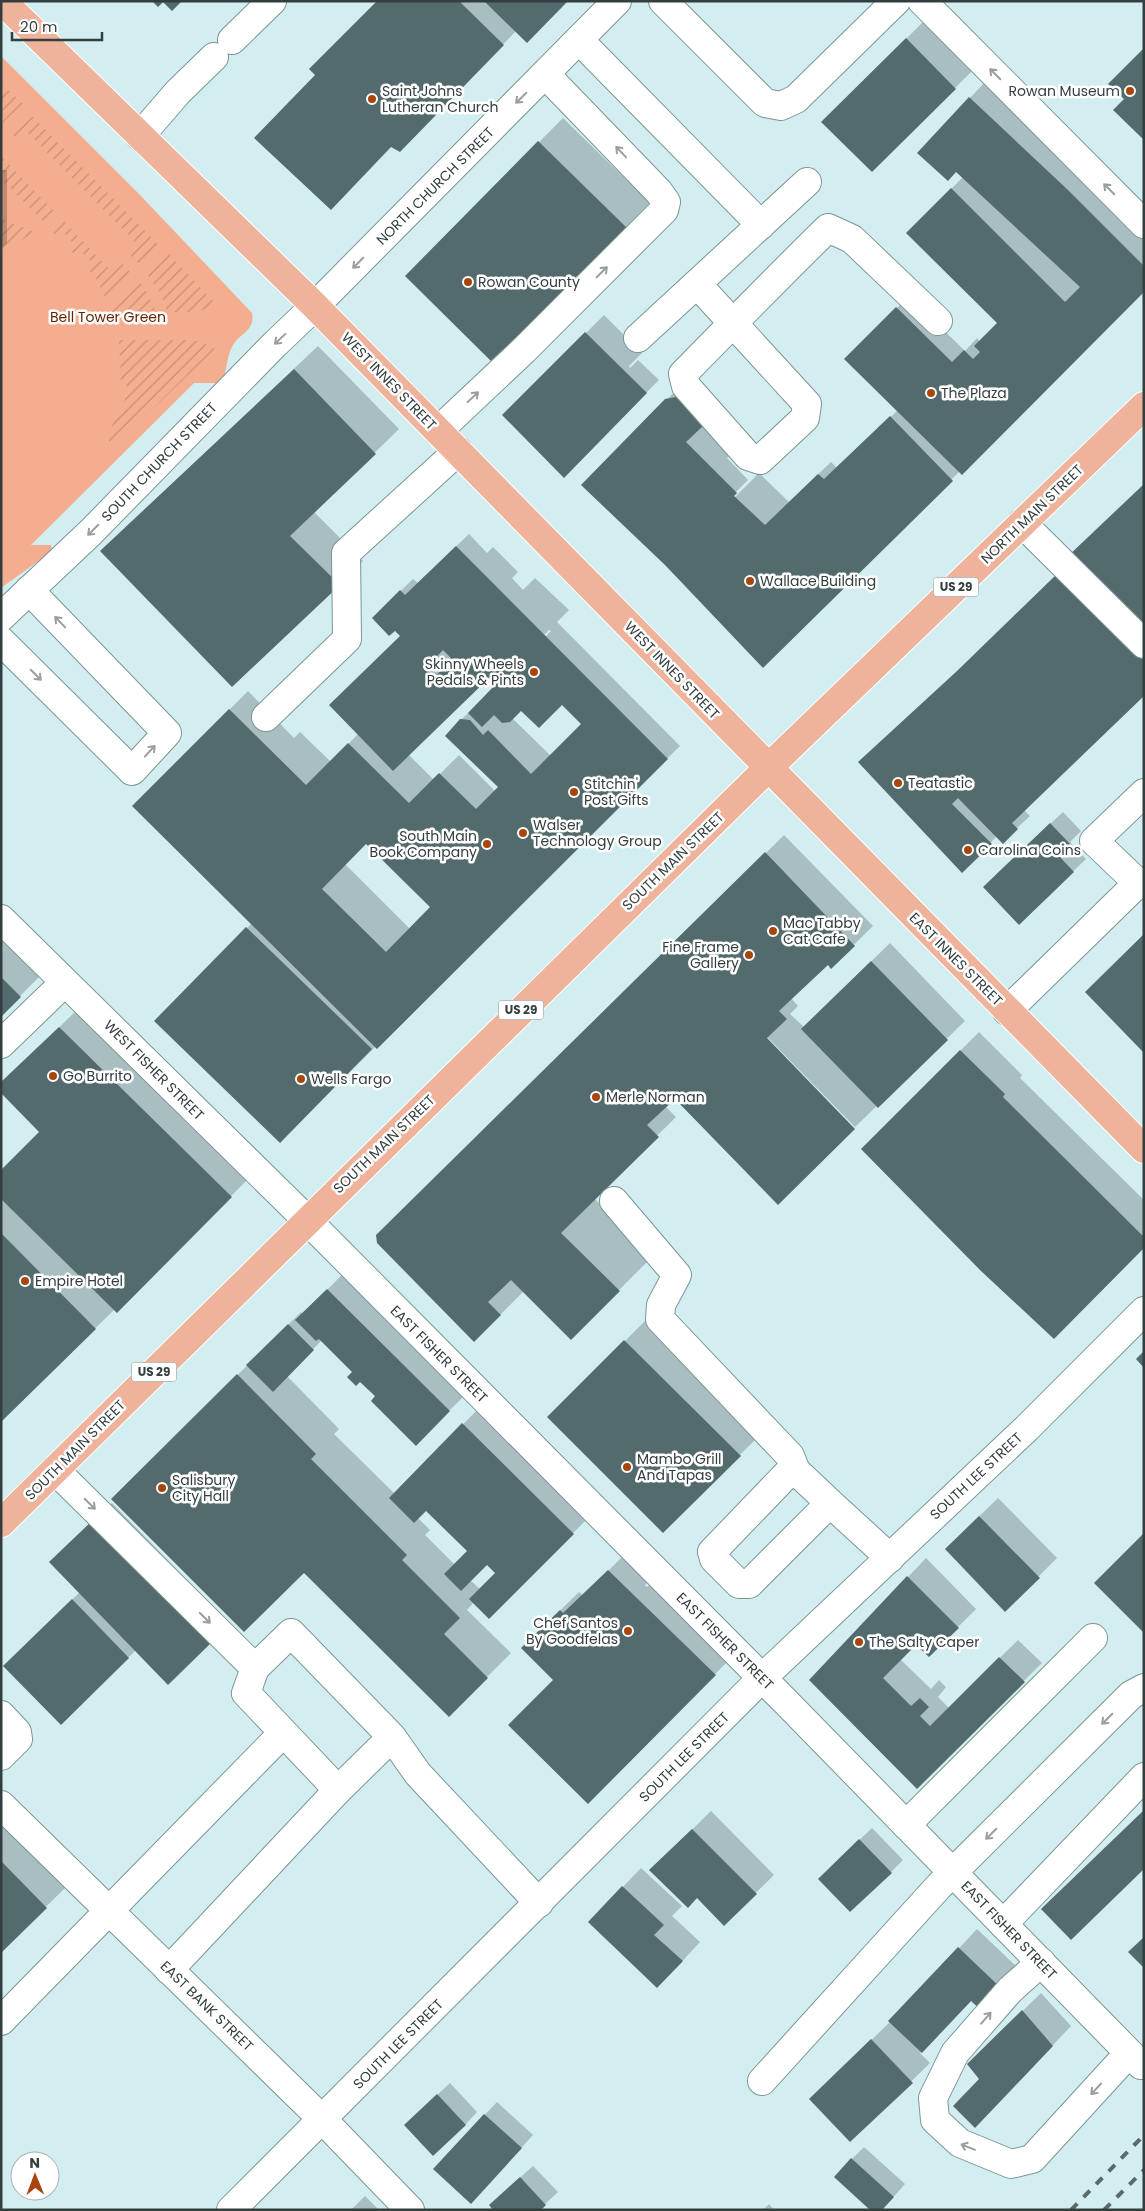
<svg xmlns="http://www.w3.org/2000/svg" width="1145" height="2211" font-family="Poppins,sans-serif">
<style>
.park{fill:#f4ad8f}
.garden{fill:url(#garden-furrows)}
.shadow{fill:#0003;fill-rule:evenodd}
.building{fill:#536b6d;fill-rule:evenodd}
.lines{fill:none;stroke-linecap:round;stroke-linejoin:round}
.minor-casing{stroke:#7c9597;stroke-width:30}
.major-casing{stroke:#fff;stroke-width:30}
.minor{stroke:#fff;stroke-width:28}
.major{stroke:#eeb39a;stroke-width:28}
.rail{stroke:#5b6a6b;stroke-width:4;stroke-dasharray:9 9;stroke-linecap:butt}
.oneway{stroke:#999e9f}
.poi-dot{fill:#a8450d;stroke:#fff;stroke-width:2}
.labels{text-anchor:middle;stroke-width:5;stroke-linejoin:round;paint-order:stroke}
.shield{fill:#fff;stroke:#707879;stroke-width:1}
.shield-label{font-size:12px;font-weight:bold;fill:#333e3f}
.poi-label{font-size:14px;fill:#333e3f;stroke:#fff;text-anchor:start}
.street-label{font-size:14px;fill:#333e3f;stroke:#fff}
.park-label{font-size:14px;fill:#642502;stroke:#fff}
</style>
<defs>
<pattern id="garden-furrows" width="10" height="10" patternUnits="userSpaceOnUse" patternTransform="scale(1.25)"><rect width="10" height="10" fill="#f4ad8f"/><path d="M-1 1l2-2M0 10L10 0M9 11l2-2" fill="none" stroke="#c68e76"/></pattern>
</defs>
<rect width="100%" height="100%" fill="#d2eef0"/>
<path class="park" d="M1,56l139,139 112,118c3,18 -11,19 -19,32 -6,10 -7,27 -10,38h-29l-163,162h20l1,6 -51,37z"/>
<g class="garden">
<path d="M1,83l22,21 -21,19 -1,-1z"/>
<path d="M28,112l131,133 -20,19 -9,-9 9,-9 -112,-114 -9,8 -9,-9z"/>
<path d="M1,156l53,55 -11,10 -42,-42z"/>
<path d="M60,217l52,55 10,-9 9,10 -26,24 -10,-21 -7,-7 5,-6 -12,-11 -5,4 -7,-7 5,-5 -12,-13 -6,5 -8,-8z"/>
<path d="M1,219l34,13 -34,20z"/>
<path d="M166,251l49,52c-15,12 -30,9 -48,9l-6,-18 -16,-23z"/>
<path d="M137,279l7,8 12,24 -46,1 -2,-5z"/>
<path d="M119,340h73l11,2 12,7 -101,97 -7,-7 10,-26 6,1 4,-32h-6z"/>
</g>
<g class="shadow">
<path d="M379,1h188l-51,30 -92,95 -108,-51z"/>
<path d="M925,20l49,49 -102,102 -49,-49z"/>
<path d="M988,79l156,150v62l-280,274h-197l92,-92 30,29 42,-40 6,6 61,-58 -52,-51 63,-63 56,55 12,-13 3,4 18,-19 -90,-90 55,-56 7,-79z"/>
<path d="M563,118l87,85 -157,158 -87,-85z"/>
<path d="M1,170h6v73l-6,5z"/>
<path d="M604,315l38,38 -13,13 1,2 8,-8 21,20 -95,96 -60,-61z"/>
<path d="M318,346l81,83 -85,83 49,49 -24,24 -238,-34z"/>
<path d="M685,381l48,71 -6,6 21,22 -83,83 -82,-78z"/>
<path d="M1144,485v209l-120,116 6,6 -13,12 -20,8 -35,36 -39,-167 148,-144z"/>
<path d="M469,534l18,19 6,-6 25,25 -6,6 11,12 12,-12 34,32 -12,12 123,124 -400,395 -124,-120 96,-98 -118,-117 114,-115 46,47 6,-6 31,30 27,-28 44,-98 -7,-7 -22,-11 40,-39 5,4zM549,630l2,1 -90,89 39,67 -4,5 -37,-37 -25,25 -26,-26 82,-79 6,7zM562,704l20,20 -31,32 -39,-38 9,-9zM366,843l66,64 -22,22 -65,-65z"/>
<path d="M1063,812l18,19 -11,11 16,17 -67,64 -22,-49z"/>
<path d="M784,835l89,91 -42,41 -3,-4 -37,35 7,8 -8,8 14,13 86,-84 75,78 -110,106 -88,-90h-3l-90,60 -9,9 11,11 -82,81 58,59 -81,81 -47,-47 -50,50 -96,-99z"/>
<path d="M1,928l43,44 -43,43z"/>
<path d="M78,1009l177,163 -138,139 -2,-2 -114,111v-248l87,-85 -72,-18z"/>
<path d="M979,1032l43,43 -2,3 124,122v46l-282,-97z"/>
<path d="M346,1271l122,121 -52,52 -39,-48 -55,-56 -35,36 52,53 -5,5 61,60 87,-89 110,109 -103,104 -15,-16 -7,8 44,43 -62,62 -145,-144 -191,-72 188,-187 2,2zM426,1509l43,42 -14,14 -30,-30 5,-5 -13,-13zM487,1564l9,9 -16,16 -10,-9z"/>
<path d="M649,1317l115,114 -101,100 -114,-114z"/>
<path d="M998,1498l59,60 -52,52 -59,-61z"/>
<path d="M112,1503l117,120 -18,19 -75,8 -75,74 -38,-76 57,-56 -11,-48z"/>
<path d="M627,1552l27,25 -9,8 2,2 14,-14 78,77 -151,152 -47,-173 38,-37 4,4z"/>
<path d="M926,1558l50,51 -47,47 -13,-13 -16,16 31,30 8,-9 7,7 -8,10 11,11 69,-68 24,23 -125,124 -106,-107z"/>
<path d="M711,1811l63,64 -50,49 -26,-27 -47,-27z"/>
<path d="M1,1813l69,70 -69,68z"/>
<path d="M872,1828l31,32 -12,12 -59,-6z"/>
<path d="M641,1868l41,38 -10,10 28,26 -24,26 -87,-46z"/>
<path d="M977,1929l43,41 -48,30 -52,53 10,10 -79,77 -22,-59 61,-59z"/>
<path d="M1041,1993l30,33 -77,82 -6,-63z"/>
<path d="M450,2083l27,29 -12,13 -47,-12z"/>
<path d="M497,2102l36,33 -50,55 -49,-21z"/>
<path d="M864,2147l41,37 -16,18 -37,-43z"/>
<path d="M533,2166l25,26 -13,12 -42,-11z"/>
<path d="M365,2196l14,14h-28z"/>
<path d="M769,2204l5,6h-11z"/>
</g>
<g class="building">
<path d="M152,1h30l-10,10 -9,-9 -5,5z"/>
<path d="M377,1h82l45,44 -104,107 -9,-5 -60,63 -77,-72 61,-63 -6,-6z"/>
<path d="M484,1h84l-41,42z"/>
<path d="M906,38l50,51 -84,83 -51,-50z"/>
<path d="M1144,48v92l-31,-30 11,-11 -16,-15z"/>
<path d="M969,97l100,94 75,75v26l-182,183 -118,-116 52,-52 56,55 12,-12 9,9 7,-7 -6,-6 23,-23 -91,-90 45,-45 114,114 15,-15 -124,-115 -8,9 -31,-28z"/>
<path d="M538,141l89,87 -134,135 -88,-87z"/>
<path d="M585,332l62,61 -83,85 -62,-63z"/>
<path d="M294,369l82,85 -86,82 50,49 -108,102 -132,-136z"/>
<path d="M676,397l28,28 -18,17 51,51 -3,3 31,29 53,-51 6,5 66,-63 63,65 -190,187 -98,-103 -84,-80 84,-86z"/>
<path d="M1144,484v154l-78,-80z"/>
<path d="M456,546l212,213 -291,290 -245,-243 97,-97 77,76 42,-42 61,60 30,-30 37,36 22,-22 -53,-51 15,-17 10,1 13,15 5,-5 43,44 50,-50 -19,-19 -23,23 -18,-17 -11,11 -8,1 -8,-8 -12,12 -14,-14 28,-29 -6,-7 -97,94 -64,-66 71,-69 -5,-5 -6,5 -17,-18 28,-28 5,5zM443,650l10,10 -19,17 -8,-9zM366,844l64,63 -44,45 -64,-63z"/>
<path d="M1058,573l86,88v35l-132,127 6,6 -15,15 -45,-46 -6,6 40,40 -30,29 -104,-111 99,-91z"/>
<path d="M1050,823l20,21 -12,11 16,17 -55,53 -36,-38z"/>
<path d="M765,852l90,94 -24,23 -3,-4 -49,46 8,8 -20,19 88,91 -77,76 -103,-106 -28,26 12,12 -98,96 59,58 -49,49 -60,-60 -23,22 13,13 -27,27 -97,-99 -1,-8z"/>
<path d="M246,927l126,122 -92,94 -126,-122z"/>
<path d="M1144,934v119l-59,-61z"/>
<path d="M871,961l77,79 -70,68 -77,-79z"/>
<path d="M1,977l20,20 -20,20z"/>
<path d="M59,1027l173,170 -115,116 -116,-114v-29l38,-38 -38,-39v-11z"/>
<path d="M960,1050l45,44 -2,3 141,140v11l-90,91 -73,-68 -120,-122z"/>
<path d="M1,1233l95,96 -95,93z"/>
<path d="M327,1289l123,122 -34,35 -45,-45 4,-5 -15,-14 -4,4 -9,-9 5,-5 -33,-33 -3,2 -21,-21z"/>
<path d="M288,1324l26,26 -41,42 -27,-27z"/>
<path d="M624,1340l117,116 -78,77 -116,-116z"/>
<path d="M1144,1351v17l-8,-9z"/>
<path d="M237,1374l79,80 -5,5 96,96 -5,5 58,58 -16,16 44,44 -39,39 -145,-144 -60,59 -133,-133z"/>
<path d="M462,1423l112,111 -85,85 -20,-20 26,-26 -8,-8 -26,26 -17,-17 23,-23 -41,-40 -12,12 -25,-25z"/>
<path d="M979,1516l61,62 -35,34 -60,-63z"/>
<path d="M93,1520l119,122 -44,43 -119,-123z"/>
<path d="M1144,1533v100l-50,-50z"/>
<path d="M608,1570l108,105 -128,129 -80,-79 45,-45 -32,-32 39,-38 3,3z"/>
<path d="M907,1576l52,52 -30,29 -13,-12 -33,33 28,28 9,-8 9,9 -9,9 10,10 69,-69 26,25 -108,107 -108,-109z"/>
<path d="M72,1599l57,59 -68,67 -58,-59z"/>
<path d="M1144,1810v59l-73,71 -30,-31z"/>
<path d="M692,1829l65,65 -33,32 -27,-28 -9,10 -39,-38z"/>
<path d="M859,1839l33,34 -42,39 -32,-33z"/>
<path d="M1,1861l46,47 -46,45z"/>
<path d="M622,1886l42,39 -10,10 29,26 -26,27 -69,-66z"/>
<path d="M1144,1937v31l-16,-16z"/>
<path d="M958,1947l45,43 -21,21 -11,-10 -49,52 -34,-32z"/>
<path d="M1022,2010l31,36 -78,82 -22,-22 26,-27 -12,-15z"/>
<path d="M871,2039l42,44 -63,59 -41,-43z"/>
<path d="M437,2094l29,31 -33,31 -29,-31z"/>
<path d="M484,2114l38,34 -51,56 -38,-35z"/>
<path d="M851,2158l43,39 -12,13h-12l-36,-33z"/>
<path d="M520,2177l26,28 -5,5h-48l-4,-5z"/>
</g>
<g class="lines">
<g class="minor-casing">
<g id="minor">
<path d="M663,1l102,102 16,3 15,-7 100,-98"/>
<path d="M922,1l222,223"/>
<path d="M232,40l40,-39"/>
<path d="M579,40l182,185"/>
<path d="M140,136l38,-44 36,-35"/>
<path d="M697,284l110,120 -2,14 -45,42 -12,-4 -62,-70 -3,-12c48,-49 96,-98 145,-146l24,11 86,82"/>
<path d="M638,338l169,-156"/>
<path d="M438,431l86,-81 140,-140 2,-8 -7,-10 -114,-118"/>
<path d="M1022,523l122,121"/>
<path d="M1,617l90,-85 183,-187 41,-39 302,-305"/>
<path d="M1,641l131,130 35,-38 -138,-143"/>
<path d="M266,717l81,-78 -1,-86 112,-102"/>
<path d="M1,919l306,301 478,481 356,364"/>
<path d="M1007,1011l131,-128 -44,-42 50,-48"/>
<path d="M1,1044l63,-61"/>
<path d="M614,1201l63,74 -16,30 -1,14 130,137 6,15"/>
<path d="M55,1470l200,198"/>
<path d="M830,1503l-34,-32 -8,2 -76,79 2,7 25,25h10l81,-81 60,55"/>
<path d="M1,1715l16,17 1,7 -17,17"/>
<path d="M392,1737l-101,-104 -36,35 -9,25 92,97 54,-53 26,37 121,129"/>
<path d="M1,1805l322,315 87,90"/>
<path d="M906,1825l187,-187"/>
<path d="M1003,1924l141,-147"/>
<path d="M1041,1962l-31,28 -55,63 -22,45 2,22 25,23 51,21 21,-5 97,-106"/>
<path d="M169,1970l169,-180"/>
<path d="M1,2021l282,-288"/>
<path d="M762,2081l177,-195 192,-191 13,-7"/>
<path d="M231,2210l531,-532 265,-250 117,-117"/>
</g>
</g>
<g class="major-casing">
<g id="major">
<path d="M2,1l313,305 829,843"/>
<path d="M1,1523l767,-755 376,-362"/>
</g>
</g>
<use href="#minor" class="minor"/>
<use href="#major" class="major"/>
<g class="rail">
<path d="M1071,2210l73,-75"/>
<path d="M1104,2210l40,-40"/>
</g>
</g>
<defs><path id="oneway-shaft" d="M-6 0H5M1.5-3L5.5 0L1.5 3" fill="none" stroke-width="1.6" stroke-linecap="round" stroke-linejoin="round" transform="scale(1.25)"/></defs>
<g class="oneway">
<use href="#oneway-shaft" transform="translate(995 74) rotate(-135)"/>
<use href="#oneway-shaft" transform="translate(521 98) rotate(135)"/>
<use href="#oneway-shaft" transform="translate(621 152) rotate(-134)"/>
<use href="#oneway-shaft" transform="translate(1109 189) rotate(-135)"/>
<use href="#oneway-shaft" transform="translate(358 263) rotate(135)"/>
<use href="#oneway-shaft" transform="translate(602 272) rotate(-45)"/>
<use href="#oneway-shaft" transform="translate(280 339) rotate(137)"/>
<use href="#oneway-shaft" transform="translate(473 397) rotate(-43)"/>
<use href="#oneway-shaft" transform="translate(93 530) rotate(135)"/>
<use href="#oneway-shaft" transform="translate(60 622) rotate(-134)"/>
<use href="#oneway-shaft" transform="translate(36 675) rotate(45)"/>
<use href="#oneway-shaft" transform="translate(150 751) rotate(-47)"/>
<use href="#oneway-shaft" transform="translate(90 1504) rotate(45)"/>
<use href="#oneway-shaft" transform="translate(205 1618) rotate(45)"/>
<use href="#oneway-shaft" transform="translate(1107 1719) rotate(135)"/>
<use href="#oneway-shaft" transform="translate(991 1834) rotate(135)"/>
<use href="#oneway-shaft" transform="translate(986 2018) rotate(-49)"/>
<use href="#oneway-shaft" transform="translate(1096 2089) rotate(133)"/>
<use href="#oneway-shaft" transform="translate(968 2147) rotate(-158)"/>
</g>
<g class="poi-dot">
<circle cx="1130" cy="91" r="5"/>
<circle cx="372" cy="99" r="5"/>
<circle cx="468" cy="282" r="5"/>
<circle cx="931" cy="393" r="5"/>
<circle cx="750" cy="581" r="5"/>
<circle cx="534" cy="672" r="5"/>
<circle cx="898" cy="783" r="5"/>
<circle cx="574" cy="792" r="5"/>
<circle cx="523" cy="833" r="5"/>
<circle cx="487" cy="844" r="5"/>
<circle cx="968" cy="850" r="5"/>
<circle cx="773" cy="931" r="5"/>
<circle cx="749" cy="955" r="5"/>
<circle cx="53" cy="1076" r="5"/>
<circle cx="301" cy="1079" r="5"/>
<circle cx="596" cy="1097" r="5"/>
<circle cx="25" cy="1281" r="5"/>
<circle cx="627" cy="1467" r="5"/>
<circle cx="162" cy="1488" r="5"/>
<circle cx="628" cy="1631" r="5"/>
<circle cx="859" cy="1642" r="5"/>
</g>
<g class="labels">
<g class="shield">
<rect x="933.5" y="577.5" width="45" height="19" rx="4"/>
<rect x="498.5" y="1000.5" width="45" height="19" rx="4"/>
<rect x="131.5" y="1362.5" width="45" height="19" rx="4"/>
</g>
<g class="shield-label">
<text x="956" y="591">US 29</text>
<text x="521" y="1014">US 29</text>
<text x="154" y="1376">US 29</text>
</g>
<g class="poi-label">
<text x="382" y="96">Saint Johns<tspan x="382" dy="16">Lutheran Church</tspan></text>
<text x="1120" y="96" text-anchor="end">Rowan Museum</text>
<text x="478" y="287">Rowan County</text>
<text x="941" y="398">The Plaza</text>
<text x="760" y="586">Wallace Building</text>
<text x="524" y="669" text-anchor="end">Skinny Wheels<tspan x="524" dy="16">Pedals &amp; Pints</tspan></text>
<text x="908" y="788">Teatastic</text>
<text x="584" y="789">Stitchin'<tspan x="584" dy="16">Post Gifts</tspan></text>
<text x="533" y="830">Walser<tspan x="533" dy="16">Technology Group</tspan></text>
<text x="477" y="841" text-anchor="end">South Main<tspan x="477" dy="16">Book Company</tspan></text>
<text x="978" y="855">Carolina Coins</text>
<text x="783" y="928">Mac Tabby<tspan x="783" dy="16">Cat Cafe</tspan></text>
<text x="739" y="952" text-anchor="end">Fine Frame<tspan x="739" dy="16">Gallery</tspan></text>
<text x="63" y="1081">Go Burrito</text>
<text x="311" y="1084">Wells Fargo</text>
<text x="606" y="1102">Merle Norman</text>
<text x="35" y="1286">Empire Hotel</text>
<text x="637" y="1464">Mambo Grill<tspan x="637" dy="16">And Tapas</tspan></text>
<text x="172" y="1485">Salisbury<tspan x="172" dy="16">City Hall</tspan></text>
<text x="618" y="1628" text-anchor="end">Chef Santos<tspan x="618" dy="16">By Goodfelas</tspan></text>
<text x="869" y="1647">The Salty Caper</text>
</g>
<g class="street-label">
<text transform="translate(435 186) rotate(-45)" y="5">NORTH CHURCH STREET</text>
<text transform="translate(389 381) rotate(46)" y="5">WEST INNES STREET</text>
<text transform="translate(159 462) rotate(-46)" y="5">SOUTH CHURCH STREET</text>
<text transform="translate(1032 514) rotate(-44)" y="5">NORTH MAIN STREET</text>
<text transform="translate(672 670) rotate(46)" y="5">WEST INNES STREET</text>
<text transform="translate(673 861) rotate(-44)" y="5">SOUTH MAIN STREET</text>
<text transform="translate(956 959) rotate(45)" y="5">EAST INNES STREET</text>
<text transform="translate(154 1070) rotate(45)" y="5">WEST FISHER STREET</text>
<text transform="translate(384 1144) rotate(-44)" y="5">SOUTH MAIN STREET</text>
<text transform="translate(439 1354) rotate(45)" y="5">EAST FISHER STREET</text>
<text transform="translate(75 1450) rotate(-45)" y="5">SOUTH MAIN STREET</text>
<text transform="translate(976 1476) rotate(-43)" y="5">SOUTH LEE STREET</text>
<text transform="translate(725 1641) rotate(45)" y="5">EAST FISHER STREET</text>
<text transform="translate(684 1757) rotate(-45)" y="5">SOUTH LEE STREET</text>
<text transform="translate(1009 1930) rotate(46)" y="5">EAST FISHER STREET</text>
<text transform="translate(207 2006) rotate(44)" y="5">EAST BANK STREET</text>
<text transform="translate(398 2044) rotate(-45)" y="5">SOUTH LEE STREET</text>
</g>
<g class="park-label">
<text x="108" y="322">Bell Tower Green</text>
</g>
</g>
<rect width="1145" height="2211" fill="none" stroke="#333e3f" stroke-width="5"/>
<g transform="translate(35 2176) rotate(359)"><circle r="24" fill="#ffffff" stroke="#adb2b2"/>
<path d="M0-4L9 19L0 12L-9 19Z" fill="#a8450d"/>
<text y="-8" font-size="14" font-weight="bold" text-anchor="middle" fill="#333e3f">N</text>
</g>
<path d="M12 32v8h90v-8" fill="none" stroke="#333e3f" stroke-width="2.5"/>
<text x="20" y="32" font-size="15" fill="#333e3f" stroke="#ffffff" stroke-width="4" paint-order="stroke">20 m</text>
</svg>
